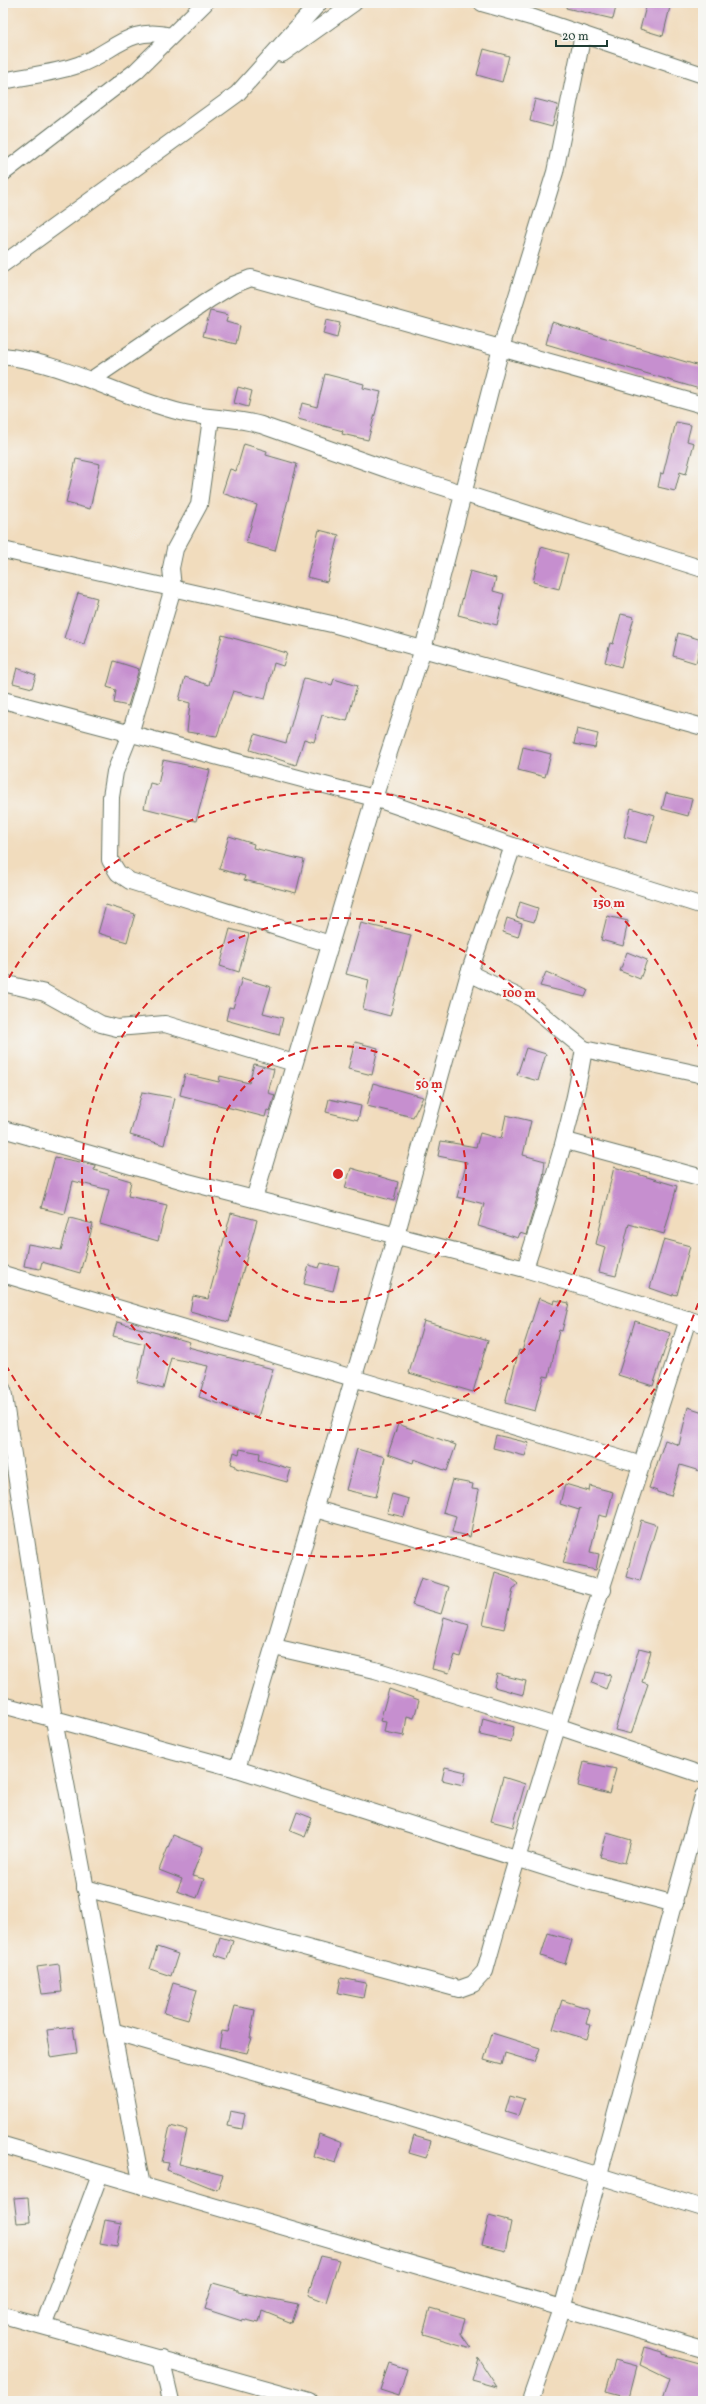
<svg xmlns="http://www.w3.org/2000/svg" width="706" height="2404" font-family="Vollkorn,serif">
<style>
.building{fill:#c68fcf}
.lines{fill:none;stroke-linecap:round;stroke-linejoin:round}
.minor-casing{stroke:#687564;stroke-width:18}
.minor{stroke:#fff;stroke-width:16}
.ring{fill:none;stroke:#d62828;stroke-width:2;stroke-dasharray:7 5}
.centre{fill:#d62828;stroke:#f6f6f2;stroke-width:2}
.ring-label{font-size:12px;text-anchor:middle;font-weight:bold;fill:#d62828;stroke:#f6f6f2;stroke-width:4;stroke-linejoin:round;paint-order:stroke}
</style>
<rect width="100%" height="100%" fill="#f6f6f2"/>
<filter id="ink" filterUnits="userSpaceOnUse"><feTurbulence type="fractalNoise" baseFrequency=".025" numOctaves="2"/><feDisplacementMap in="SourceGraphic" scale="8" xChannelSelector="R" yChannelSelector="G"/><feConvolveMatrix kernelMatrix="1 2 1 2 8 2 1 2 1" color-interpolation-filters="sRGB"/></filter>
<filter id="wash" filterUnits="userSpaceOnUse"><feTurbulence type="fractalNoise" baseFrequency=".012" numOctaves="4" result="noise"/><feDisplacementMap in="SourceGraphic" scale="16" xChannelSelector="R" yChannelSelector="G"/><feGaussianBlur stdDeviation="0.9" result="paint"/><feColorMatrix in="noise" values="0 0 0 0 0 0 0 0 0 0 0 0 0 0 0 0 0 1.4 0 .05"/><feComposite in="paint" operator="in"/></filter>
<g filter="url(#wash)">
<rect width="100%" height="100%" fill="#f1dcbd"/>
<g id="blocks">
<g class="building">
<path d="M567,3h50l-4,16 -47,-11z"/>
<path d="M647,3h24l-8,33 -23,-7z"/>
<path d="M484,49l25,7 -7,26 -25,-7z"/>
<path d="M535,99l23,6 -6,22 -22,-6z"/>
<path d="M210,311l18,4 -2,7 14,4 -4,18 -33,-8z"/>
<path d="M326,320l14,3 -3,15 -14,-4z"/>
<path d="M552,322l151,45v23l-157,-46z"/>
<path d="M325,374l39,10 -1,4 18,4 -13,48 -26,-6 1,-3 -45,-12 4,-16 15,4z"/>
<path d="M238,387l14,4 -4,16 -14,-4z"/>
<path d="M676,422l15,3 -4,16 7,2 -8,31 -6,-2 -5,19 -17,-4 3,-14 2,1z"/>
<path d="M244,444l23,7 -1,4 31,9 -22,87 -29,-8 11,-38 -35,-12 8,-24 6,2z"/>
<path d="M76,459l24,5 -10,45 -24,-6z"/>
<path d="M319,530l20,5 -12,47 -20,-5z"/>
<path d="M541,547l27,7 -9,35 -26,-7z"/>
<path d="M470,571l26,7 -3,13 11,3 -7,31 -39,-10z"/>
<path d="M78,593l19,5 -13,46 -20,-6z"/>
<path d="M621,614l13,3 -13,50 -16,-5 5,-19 3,1z"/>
<path d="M678,633l24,7 -6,23 -23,-7z"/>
<path d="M222,635l65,18 -4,13 -9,-3 -9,36 -32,-8 -16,45 -30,-4 3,-29 -11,-3 6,-23 24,8z"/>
<path d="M114,661l25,8 -11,37 -14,-3 2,-13 -9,-3z"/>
<path d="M17,668l19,7 -4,13 -19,-5z"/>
<path d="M304,678l28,7 2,-6 23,7 -10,35 -25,-6 -8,27 -10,-3 -8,26 -46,-15 5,-16 31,9z"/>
<path d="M577,729l21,5 -3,14 -21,-4z"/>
<path d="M523,747l28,7 -6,23 -27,-7z"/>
<path d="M163,760l47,10 -14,51 -52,-13 6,-25 8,2z"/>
<path d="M666,793l26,6 -4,17 -26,-7z"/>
<path d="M631,808l24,7 -8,28 -23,-6z"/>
<path d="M229,836l25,8 -1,4 51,12 -8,33 -52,-13 1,-4 -26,-7z"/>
<path d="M520,902l18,6 -4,14 -18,-5z"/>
<path d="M106,905l29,9 -8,28 -29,-9z"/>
<path d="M607,916l21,5 -5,25 -22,-6z"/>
<path d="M507,918l15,5 -4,14 -15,-5z"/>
<path d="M361,923l50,12 -21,81 -27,-7 6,-29 -23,-6z"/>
<path d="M230,929l19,5 -10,38 -19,-6z"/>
<path d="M627,952l20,8 -7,19 -20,-8z"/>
<path d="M546,972l42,18 -3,7 -45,-11z"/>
<path d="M242,978l29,9 -8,26 20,5 -4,17 -53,-15 3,-13 4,1z"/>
<path d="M355,1042l23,6 -6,27 -24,-6z"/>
<path d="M526,1048l20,6 -8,27 -21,-6z"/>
<path d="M254,1064l20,5 -6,24 7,2 -5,16 -3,-1 -2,7 -85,-22 5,-21 34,8 1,-6 29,7z"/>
<path d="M373,1083l50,14 -10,20 -46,-11z"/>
<path d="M142,1092l33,6 -11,47 -34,-10z"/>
<path d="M329,1099l32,7 -3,14 -32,-8z"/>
<path d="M506,1115l25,6 -8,34 22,6 -2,17 -17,57 -6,-2 -2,5 -40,-12 6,-22 -27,-7 10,-35 -29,-6 3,-15 35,6 4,-14 21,6z"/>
<path d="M55,1157l40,8 -1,5 37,11 -3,15 39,9 -9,36 -58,-17 9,-34 -36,-9 -8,33 -24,-6z"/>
<path d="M614,1167l63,19 -13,48 -35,-10 -13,52 -17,-4 6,-25 -9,-3z"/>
<path d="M351,1168l47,14 -4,19 -49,-13z"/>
<path d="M231,1213l26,7 -28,102 -39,-11 3,-15 15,3z"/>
<path d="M70,1218l23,6 -13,49 -38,-11 -2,7 -16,-3 4,-22 33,6z"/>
<path d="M664,1239l26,7 -13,49 -4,-1v2l-23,-8z"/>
<path d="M321,1263l18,4 -6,24 -29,-7 5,-19 10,3z"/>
<path d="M539,1298l15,6 1,-4 14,3 -7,28 -3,-1 -10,47 -5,-1 -9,35 -30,-8 14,-53 3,1z"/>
<path d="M424,1321l64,19 -15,52 -64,-19z"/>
<path d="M635,1321l35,12 -17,53 -35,-11z"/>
<path d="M117,1322l73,20 -2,5 85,22 -15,48 -59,-20 9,-31 -37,-8 -8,31 -26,-7 8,-38 -32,-8z"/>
<path d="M688,1407l15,5v60l-23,-7 -9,31 -14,-4v-1l-8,-3 16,-48 14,5z"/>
<path d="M398,1424l58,21 -9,26 -33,-12 -1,4 -25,-9z"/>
<path d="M496,1435l33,8 -4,13 -32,-8z"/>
<path d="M240,1449l20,4 -1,7 32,9 -4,13 -51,-14v-2l-5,-2 3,-12 5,2z"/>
<path d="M357,1449l28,8 -9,40 -30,-7z"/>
<path d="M452,1480l21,4 -1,5 7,1 -9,47 -18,-5 4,-16 -13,-4z"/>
<path d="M565,1484l24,7 1,-5 23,6 -6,25 -8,-2 -9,37 9,2 -3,16 -33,-7 17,-55 -1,2 -19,-6z"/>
<path d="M392,1494l17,5 -5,18 -17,-4z"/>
<path d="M641,1520l16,5 -17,56 -14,-4z"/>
<path d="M495,1572l15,5 8,7 -5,6 -9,39 -21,-5z"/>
<path d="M421,1578l28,9 -8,27 -29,-9z"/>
<path d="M444,1617l25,8 -9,32 -5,-2 -6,18 -17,-4z"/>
<path d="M639,1648l12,3 -9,31 6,2 -17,50 -16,-4z"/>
<path d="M596,1672l15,3 -5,14 -14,-6z"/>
<path d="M497,1674l29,7 -3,14 -29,-8z"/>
<path d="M389,1689l30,11 -5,18 -7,-2 -3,20 -20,-4 2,-10 -6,-1z"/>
<path d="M483,1718l31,9 -3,15 -31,-7z"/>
<path d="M584,1762l32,7 -7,25 -31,-8z"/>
<path d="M445,1767l21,5 -3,13 -21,-5z"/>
<path d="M503,1777l22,7 -12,43 -22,-6z"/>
<path d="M297,1812l15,6 -7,19 -15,-6z"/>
<path d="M607,1833l24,7 -6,23 -25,-6z"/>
<path d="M173,1835l30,12 -11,29 12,3 -7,19 -20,-7 5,-12 -23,-9z"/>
<path d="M548,1933l24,7 -7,24 -24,-8z"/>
<path d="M220,1937l13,4 -6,18 -12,-4z"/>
<path d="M157,1947l21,7 -7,22 -21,-7z"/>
<path d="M59,1964l3,28 -20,2 -5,-27z"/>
<path d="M341,1978l25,5 -3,15 -25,-5z"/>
<path d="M173,1983l24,7 -9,30 -24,-7z"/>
<path d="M562,2000l28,9 -4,15 5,1 -4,14 -34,-10z"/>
<path d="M235,2006l20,4 -5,28h2l-5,15 -28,-6 3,-16 6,1z"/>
<path d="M73,2027l4,26 -26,4 -4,-27z"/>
<path d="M492,2033l48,15 -5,14 -30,-9 -3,12 -18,-5z"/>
<path d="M510,2095l14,4 -6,17 -13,-4z"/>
<path d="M230,2111l15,3 -3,15 -15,-3z"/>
<path d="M170,2126l17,4 -8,34 44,11 -6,15 -50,-20 2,-7 -7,-1z"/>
<path d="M319,2134l23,9 -6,20 -23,-7z"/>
<path d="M414,2136l17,5 -5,17 -17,-5z"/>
<path d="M28,2197l2,25 -13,1 -3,-25z"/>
<path d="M489,2216l22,6 -6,29 -23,-6z"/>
<path d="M105,2220l16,3 -4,23 -17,-3z"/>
<path d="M321,2256l18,4 -13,42 -18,-7z"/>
<path d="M213,2283l25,7v2l60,12 -6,19 -30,-12 -3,12 -17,-4v2l-37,-12z"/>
<path d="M430,2308l35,10 -4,16 10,14 -48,-14z"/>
<path d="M645,2347l18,5v2l40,11v36h-41l7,-22 -29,-14z"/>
<path d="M478,2358l19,29 -25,-7z"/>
<path d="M615,2360l22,6 -8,31 -23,-6z"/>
<path d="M389,2363l18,6 -8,27 -19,-6z"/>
</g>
</g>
</g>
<g filter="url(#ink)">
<use href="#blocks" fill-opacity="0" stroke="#687564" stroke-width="1"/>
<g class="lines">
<g class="minor-casing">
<g id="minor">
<path d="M482,3l49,14 172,58"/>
<path d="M282,54l72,-51"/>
<path d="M3,81c24,-5 52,-8 75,-16 35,-12 50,-40 93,-29"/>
<path d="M3,173l133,-102 69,-68"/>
<path d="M3,264l234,-170 82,-91"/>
<path d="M3,356c62,7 117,41 177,56 27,7 54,5 81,13l128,45 314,99"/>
<path d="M91,380l119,-81 23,-14 18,-7 452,127"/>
<path d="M211,418l-12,87 -24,44 -4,19 2,20 -43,146 -15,38 -4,25 -1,63 8,13 12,8 200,63"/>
<path d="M3,550l333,75 367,102"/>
<path d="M3,700l371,98 -120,401"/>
<path d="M513,846l190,60"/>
<path d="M469,973l54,26 61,50 119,26"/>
<path d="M3,983l42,10 56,31 16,4 48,-4 129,39"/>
<path d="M3,1129l181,52 341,88 178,55"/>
<path d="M566,1141l137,37"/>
<path d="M525,1269c23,-73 47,-144 59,-220"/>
<path d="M3,1274c214,62 426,127 639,191"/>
<path d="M3,1390l51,330 88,466"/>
<path d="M315,1509l288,81"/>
<path d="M274,1647l101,23 182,56 146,49"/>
<path d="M3,1705l234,64 351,112 87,23"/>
<path d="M237,1769l162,-544 70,-252 44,-127 -139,-48 49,-149 78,-301 54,-176 28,-138"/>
<path d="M85,1888l374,101 14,-5 12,-13c60,-219 135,-435 203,-652"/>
<path d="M112,2031l286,83 305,94"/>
<path d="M3,2145l700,204"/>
<path d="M3,2315l307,86"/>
<path d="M44,2324l56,-150"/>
<path d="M161,2358l10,43"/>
<path d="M530,2401l32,-92 141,-513"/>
</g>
</g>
<use href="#minor" class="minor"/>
</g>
</g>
<g class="ring">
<circle cx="338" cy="1174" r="128"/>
<circle cx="338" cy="1174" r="256"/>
<path d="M702 1292A383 383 0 0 1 3 1360M3 988A383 383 0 0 1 702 1056"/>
</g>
<circle cx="338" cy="1174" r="6" class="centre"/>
<g class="ring-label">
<text x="609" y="907">150 m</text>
<text x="519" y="997">100 m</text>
<text x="429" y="1088">50 m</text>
</g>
<rect width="706" height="2404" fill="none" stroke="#f6f6f2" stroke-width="16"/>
<path d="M556 40v6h51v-6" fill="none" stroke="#1f3d34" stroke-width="2"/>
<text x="562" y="40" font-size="12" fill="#1f3d34" stroke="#f6f6f2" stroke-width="3" paint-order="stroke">20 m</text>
</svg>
